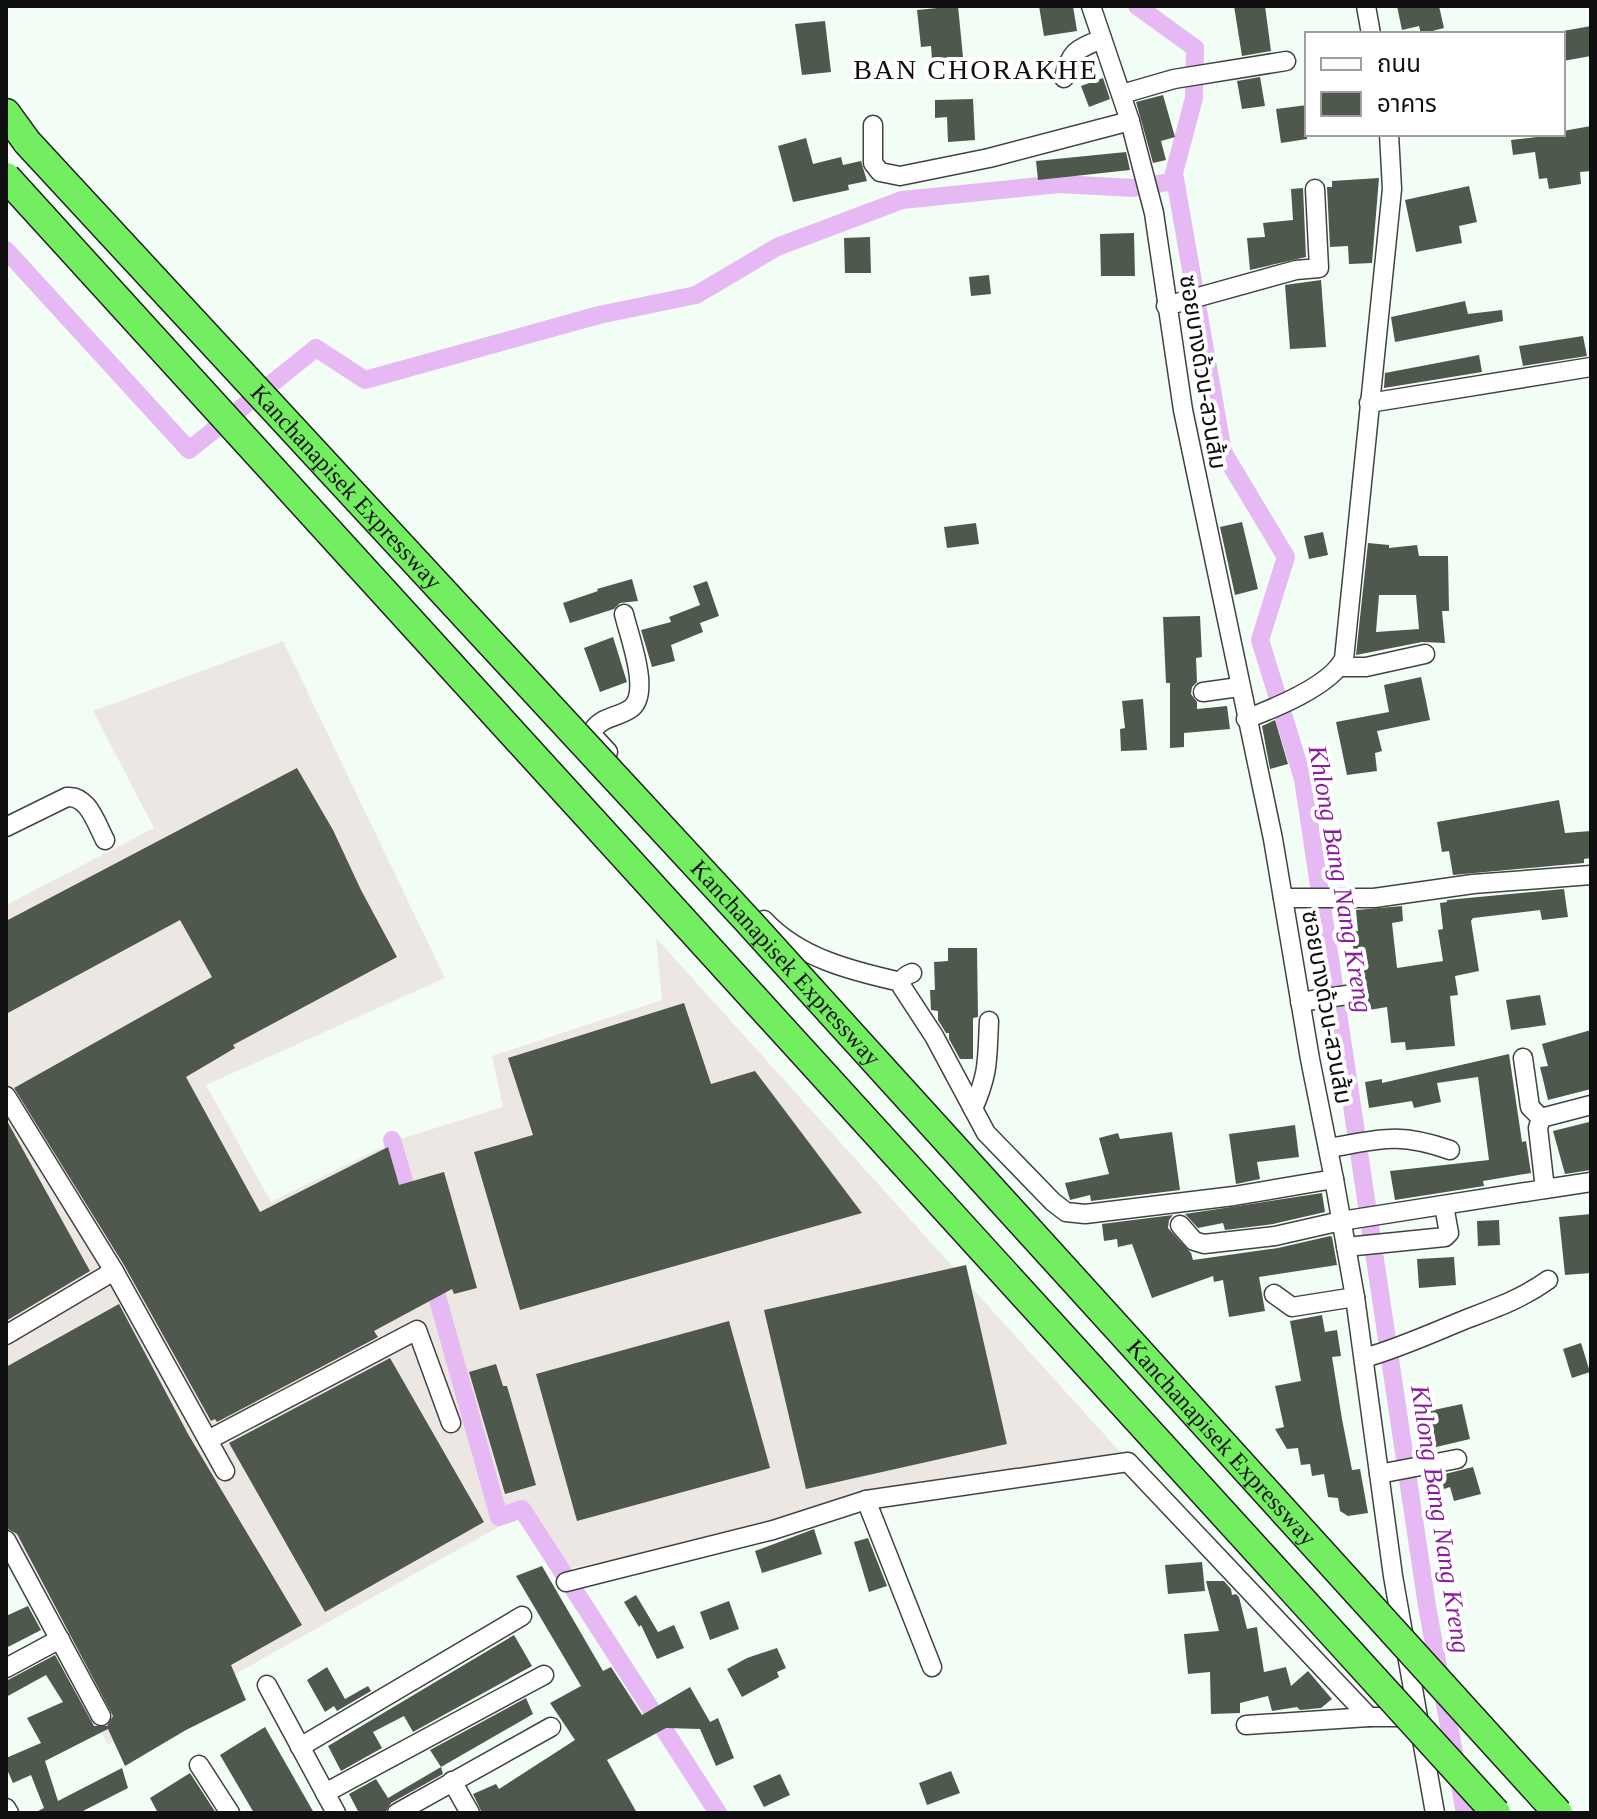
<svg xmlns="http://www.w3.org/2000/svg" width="1597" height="1819" font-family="'Times New Roman','Noto Sans Thai',serif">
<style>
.industrial{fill:#ede7e4}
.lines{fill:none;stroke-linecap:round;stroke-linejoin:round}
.canal{stroke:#e7b9f4;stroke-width:18}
.building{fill:#4e584c;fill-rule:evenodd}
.minor-casing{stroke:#424242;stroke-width:21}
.highway-casing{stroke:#202020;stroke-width:31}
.minor{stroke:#fff;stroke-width:18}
.highway{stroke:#74ee61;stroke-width:28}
.highway-bridge-casing{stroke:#202020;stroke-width:31;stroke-linecap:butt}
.highway-bridge{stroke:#74ee61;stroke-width:28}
.labels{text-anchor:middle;stroke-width:8;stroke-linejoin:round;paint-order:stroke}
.street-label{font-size:24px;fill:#0f0f0f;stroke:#fff}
.water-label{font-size:26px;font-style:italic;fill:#891d9d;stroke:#fff}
.quarter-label{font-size:28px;letter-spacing:2px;fill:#0f0f0f;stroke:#fff}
</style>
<rect width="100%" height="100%" fill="#f2fef5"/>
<path class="industrial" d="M283,641l162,337 -239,107 65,117 126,-62 106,-33 -11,-51 170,-56 -6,-62 465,515 -559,117 -42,-55 -412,230 -102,-189v-651l148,-77 -61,-117z"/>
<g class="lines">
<g class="canal">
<path d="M1137,6l58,42 -1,50 -20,75 49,279 63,105 -26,83 43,139 124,827 38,207"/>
<path d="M6,250l183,200 127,-102 49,32 234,-65 97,-20 81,-48 125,-47 157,-16 75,4 41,-7"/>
<path d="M392,1140l19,64"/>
<path d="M431,1275l68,242 23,-8 196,304"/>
</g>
</g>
<g class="building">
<path d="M958,6l5,51 -31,3 -1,-14 -10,1 -4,-37z"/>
<path d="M1039,6h34l4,25 -33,5z"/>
<path d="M1234,6h31l6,45 -29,5z"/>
<path d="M1397,6h42l5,22 -23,6 -2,-8 -17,4z"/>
<path d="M825,21l6,51 -29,3 -7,-51z"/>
<path d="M1591,26v30l-28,5v-30z"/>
<path d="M1260,77l5,29 -23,3 -5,-28z"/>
<path d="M1103,78l7,21 -21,8 -8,-21z"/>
<path d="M1163,95l12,42 -14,4 5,19 -13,3 -17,-61z"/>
<path d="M973,99l2,41 -27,2 -1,-25 -12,1v-18z"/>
<path d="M1307,105v34l-26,4 -5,-34z"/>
<path d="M1591,126v45l-11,1 1,12 -32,5 -2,-11 -8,1 -4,-27 -22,3 -2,-15 52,-6v-3z"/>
<path d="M806,138l7,26 28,-7 2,8 18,-4 6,20 -19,4 1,5 -56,12 -15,-56z"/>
<path d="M1126,152l4,18 -92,10 -2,-19z"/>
<path d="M1379,178l-7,85 -23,1 -1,-18 -18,1 -3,-60h5v-6z"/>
<path d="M1469,186l8,36 -18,4 3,17 -46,9 -11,-52z"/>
<path d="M1303,188l3,69 -56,13 -3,-32 18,-1 -2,-14 30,-3 -2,-31z"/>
<path d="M1134,233l1,43h-34l-1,-42z"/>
<path d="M870,237l1,36h-26l-1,-35z"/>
<path d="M989,275l2,19 -20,2 -2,-19z"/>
<path d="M1321,280l5,67 -36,2 -5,-64z"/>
<path d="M1465,301l3,13 34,-4 1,11 -108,21 -4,-25z"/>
<path d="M1583,336l4,20 -64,10 -4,-20z"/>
<path d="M1479,355l3,17 -98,16 1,-15z"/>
<path d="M1242,522l16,67 -23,6 -15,-68z"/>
<path d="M976,523l3,21 -32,4 -3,-21z"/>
<path d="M1323,532l5,23 -19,4 -5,-23z"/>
<path d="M1368,543l21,2v3l28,-3 2,11h29l1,55h-7l3,32 -23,-1 -66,13zM1379,595h37l3,34 -43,3z"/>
<path d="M632,579l6,22 -18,2 -6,6 -44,14 -7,-20 35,-12 -1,-2z"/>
<path d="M707,581l12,35 -19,7 3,9 -32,13 4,16 -23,6 -11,-37 30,-8 -2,-5 31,-12 -7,-19z"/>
<path d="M1200,616l2,41 -6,1 1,24 -5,5 -1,7 6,8v7l30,-3 3,23 -46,4v14l-14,1v-65h-4l-3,-66z"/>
<path d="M613,637l14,45 -27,10 -16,-44z"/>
<path d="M1421,677l9,43 -53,11 5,20 -7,2 2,18 -30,4 -11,-53 53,-10 -5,-27z"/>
<path d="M1143,699l4,51 -26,1 -1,-22 5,-1 -3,-27z"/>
<path d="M1275,720l13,44 -18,5 -8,-43z"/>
<path d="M297,768l36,62 28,60 36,67 -164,88 2,3 -49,29 74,135 128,-65 11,38 45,-13 33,116 -23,6 -2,-5 -78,42 4,6 -161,85 -2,-3 -4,2 -87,-156 -110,-177 198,-111 -32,-57 -174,94v-93z"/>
<path d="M1559,800l6,33 26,-2v27l-7,1v4l-131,12 -4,-24 -7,1 -5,-30z"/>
<path d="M1564,889l4,28 -26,3 -2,-10 -67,8 -2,3 8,50 -24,5 3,19 -8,1 5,50 -49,4 -1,-8 -14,1 -4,-36 -18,3 -7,-50 -7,1 -4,-29 7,-1 -2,-21 46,-4 1,15 -11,2 5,45 46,-7 -5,-31 5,-1 -3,-26 7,-1v-2z"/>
<path d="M948,948h29l1,69 -5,1v41h-13l-11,-20v-6h-3l-8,-13v-9l-7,-1 -1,-20h5l-1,-28 14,-1z"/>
<path d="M1540,995l6,30 -35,5 -5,-30z"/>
<path d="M684,1003l27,81 44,-13 107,142 -342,97 -46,-158 59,-17 -25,-77z"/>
<path d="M1591,1030v59l-43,11 -8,-33 8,-1 -6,-22z"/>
<path d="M1509,1054l13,88 4,-1 5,32 -48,8 1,5 -89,14 -5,-29 99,-11 -11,-83 -41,6 4,19 -27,6 -2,-7 -43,7 -4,-26 17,-3v4z"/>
<path d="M6,1119l84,152 -84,50z"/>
<path d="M1589,1122l2,8v40l-26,4 -12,-43z"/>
<path d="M1295,1125l4,32 -42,5 3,17 -24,5 -7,-50z"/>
<path d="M1172,1132l8,58 -89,11 -1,-6 -20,5 -5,-17 44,-9 -10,-36 19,-5 2,6z"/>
<path d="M1322,1193l3,19 -52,12 -48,6 -2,-7 -25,5 -13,-14z"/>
<path d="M1591,1214v59l-26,2 -6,-58z"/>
<path d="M1173,1215l-4,5 -1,8 23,25 2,7 85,-12 52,-12 2,1 5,28 -78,12 6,34 -36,6 -6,-37 -9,2 -1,-6 -61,22 -20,-54 -14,3 -1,-8 -13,2 -2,-17z"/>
<path d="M1499,1220l1,25 -22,1 -1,-25z"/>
<path d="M1454,1257l2,28 -37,3 -2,-29z"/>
<path d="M966,1265l41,179 -201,45 -42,-179z"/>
<path d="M119,1304l69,130 114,191 -71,40 15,35 -60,30 -61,36 -17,-37 -63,32 13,40 64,-33 6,20 -49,25h-45l10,-5 -13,-33 -18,8 -7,-16v-9l35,-15 -14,-25 36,-16 -17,-27 -40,22v-16l49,-26 39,71h13l6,-10 -96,-182 -11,-6v-161z"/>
<path d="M1322,1315l3,17 12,-2 4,26 -9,1 10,62 10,51 8,-1 8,44 -20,3 -8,-5 -2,-13 -10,-1 -4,-23 -12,2 -2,-12 -9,1 -3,-17 -11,1 -12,-20 9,-2 -9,-41 26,-5 -11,-60z"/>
<path d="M729,1321l41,147 -193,53 -41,-147z"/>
<path d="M1581,1343l9,29 -18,6 -9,-29z"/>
<path d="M390,1358l94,164 -159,90 -96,-169z"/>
<path d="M496,1364l7,22h4l29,99 -31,9 -36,-122z"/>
<path d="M1462,1404l8,35 -38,9 -8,-36z"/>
<path d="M1473,1467l8,27 -27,7 -4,-14 -6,2 -3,-14z"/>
<path d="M814,1529l8,25 -60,19 -7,-22z"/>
<path d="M868,1538l19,48 -18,6 -15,-50z"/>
<path d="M1202,1562l3,29 -37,3 -3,-29z"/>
<path d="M542,1566l61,105 8,-4 31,48 48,-28 20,35 8,-4 16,40 -18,8 -16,-37 -34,-1 -59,32 30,53h-155l-9,-19 23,-10 3,5 76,-49 -25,-37 31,-17 -65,-110z"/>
<path d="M1206,1581h18l7,8 1,6 4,-1 3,3 8,32 10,-2 7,45 22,-5 5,19 17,-15 24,28 -11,9 -21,2 -3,-3 -25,4 -4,-15 -28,7v10l-29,1 -1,-42 -22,2 -4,-40 35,-3z"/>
<path d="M636,1595l22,37 16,-7 10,23 -27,11 -16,-34 -2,2 -15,-25z"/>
<path d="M729,1601l10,28 -29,11 -10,-28z"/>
<path d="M28,1606l13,24 -35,18v-32z"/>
<path d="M514,1635l18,31 -119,66 -9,-16 -31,16 9,16 -41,23 -13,-25z"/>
<path d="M777,1648l9,20 -9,4 2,5 -37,20 -15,-28 20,-11z"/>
<path d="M327,1667l18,32 23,-13 3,5 -34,20 -3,-5 -9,6 -18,-32z"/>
<path d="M526,1698l7,16 -92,53 -11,-17z"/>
<path d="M265,1727l49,86h-60l-34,-58z"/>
<path d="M441,1767l2,7 -52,29 -6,10h-26l-10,-19 27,-15 12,19z"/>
<path d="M951,1771l9,22 -33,12 -8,-22z"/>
<path d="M190,1773l26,40h-58l-8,-15z"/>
<path d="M780,1774l10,21 -26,12 -11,-21z"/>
</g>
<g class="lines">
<g class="minor-casing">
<g id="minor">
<path d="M1091,6l39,115 24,92 29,197 90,429 37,220 24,120 21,118 38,279 42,237"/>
<path d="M1366,6l5,28"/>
<path d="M1064,78c6,-27 13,-29 38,-39"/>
<path d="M1122,94l52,-15 112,-18"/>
<path d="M873,125v38l7,9 20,4 89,-18 141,-37"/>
<path d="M1166,306l130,-36 23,-2 -4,-79"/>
<path d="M1369,403l222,-36"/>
<path d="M1340,667h26l59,-13"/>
<path d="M1203,692l36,-5"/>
<path d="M1246,719c29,-11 84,-33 98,-60l48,-470 -3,-55"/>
<path d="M608,752l-13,-14 -2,-8c10,-14 23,-12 37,-21 22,-14 -1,-73 -6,-95"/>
<path d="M6,827l61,-30c21,-2 29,26 38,43"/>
<path d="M1283,898h91l99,-14 118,-9"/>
<path d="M764,920c35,38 88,51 137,62"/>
<path d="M912,973c-8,3 -11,6 -10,14l32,49 52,97 67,69 13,10 19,2 149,-18 100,-17"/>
<path d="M1300,1002l47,-7"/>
<path d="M1523,1058l7,49 11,11"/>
<path d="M6,1096l108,175 111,200"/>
<path d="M973,1109c16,-37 14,-48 16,-88"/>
<path d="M1329,1148c52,-9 69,-16 121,2"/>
<path d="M1545,1189l46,-7"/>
<path d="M1180,1225l14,16 10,3 71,-8 66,-15 204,-32 -7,-61 3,-10 50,-13"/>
<path d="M1346,1247l99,-10 4,-4 -5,-27"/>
<path d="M1274,1294l18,13 63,-10"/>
<path d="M6,1335l108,-64"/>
<path d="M1364,1358c36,-10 70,-26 105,-40 29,-11 54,-20 79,-38"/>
<path d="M208,1440l209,-110 34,93"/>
<path d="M1379,1474l78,-15"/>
<path d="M866,1500l66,167"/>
<path d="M6,1540l95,176"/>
<path d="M566,1582l207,-52 93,-30 262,-38 241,255"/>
<path d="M6,1668l54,-29"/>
<path d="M267,1685l69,128"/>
<path d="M1246,1725l123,-8h46"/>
<path d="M300,1747l222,-131"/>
<path d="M199,1765l31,48"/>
<path d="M452,1781l18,32"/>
<path d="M325,1793l219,-118"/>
<path d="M6,1808l3,5"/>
<path d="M397,1813l154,-86"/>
</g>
</g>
<g class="highway-casing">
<path id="highway" d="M6,113l21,29"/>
</g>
<use href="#minor" class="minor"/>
<use href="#highway" class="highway"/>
<g class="highway-bridge-casing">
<g id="highway-bridge">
<path id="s1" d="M27,142l721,779 810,892"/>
<path d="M6,177l1490,1636"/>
</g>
</g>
<use href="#highway-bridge" class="highway-bridge"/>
</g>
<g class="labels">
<g class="street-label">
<text transform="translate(1203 372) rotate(81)" y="8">ซอยบางด้วน-สวนส้ม</text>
<text dy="8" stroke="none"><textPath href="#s1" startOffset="470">Kanchanapisek Expressway</textPath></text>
<text dy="8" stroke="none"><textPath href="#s1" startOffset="1118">Kanchanapisek Expressway</textPath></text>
<text transform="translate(1327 1007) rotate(80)" y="8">ซอยบางด้วน-สวนส้ม</text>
<text dy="8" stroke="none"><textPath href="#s1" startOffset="1766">Kanchanapisek Expressway</textPath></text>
</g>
<g class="water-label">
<text transform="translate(1341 879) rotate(80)" y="9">Khlong Bang Nang Kreng</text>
<text transform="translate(1441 1519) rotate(81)" y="9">Khlong Bang Nang Kreng</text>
</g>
<g class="quarter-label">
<text x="976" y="79">BAN CHORAKHE</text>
</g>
</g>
<rect width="1597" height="1819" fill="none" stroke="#0f0f0f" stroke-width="16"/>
<rect x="1305" y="32" width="260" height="104" fill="#ffffff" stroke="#9f9f9f" stroke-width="2"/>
<rect x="1321" y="58" width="40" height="12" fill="#ffffff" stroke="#9f9f9f" stroke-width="2"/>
<text x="1377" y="72" font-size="24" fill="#0f0f0f">ถนน</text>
<rect x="1321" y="92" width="40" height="24" fill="#4e584c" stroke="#9f9f9f" stroke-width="2"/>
<text x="1377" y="112" font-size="24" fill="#0f0f0f">อาคาร</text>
</svg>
